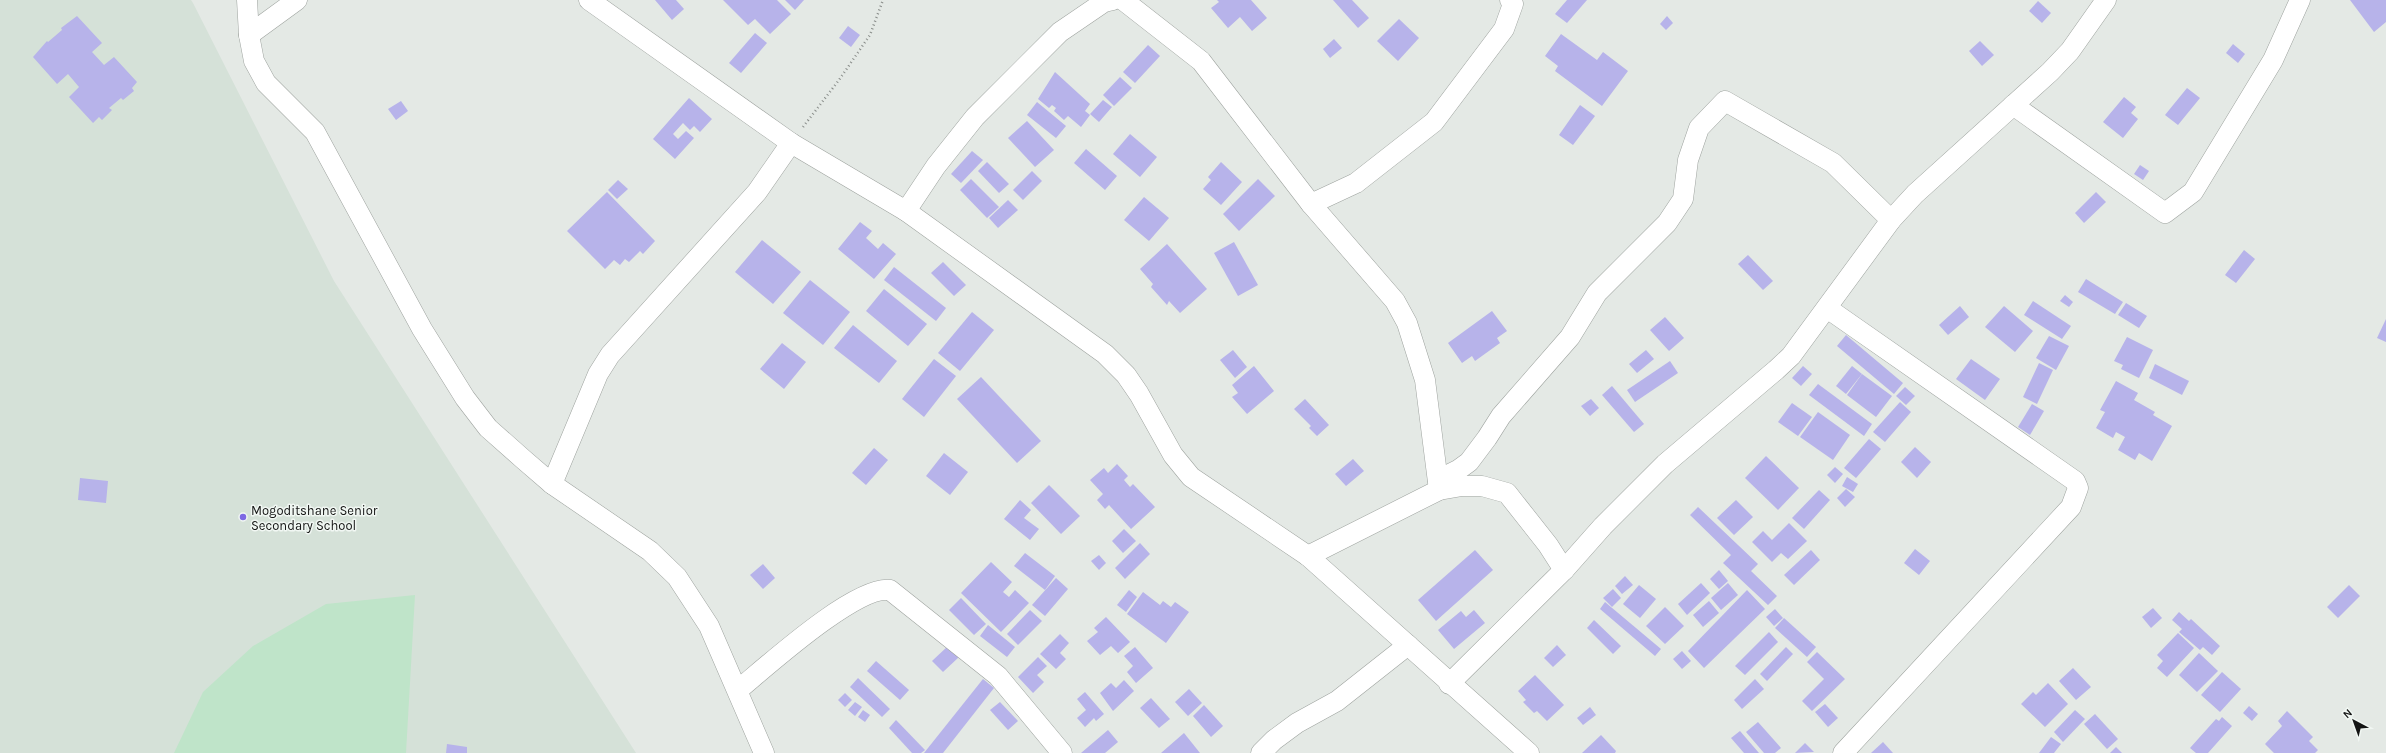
<svg xmlns="http://www.w3.org/2000/svg" width="2386" height="753" font-family="Karla,sans-serif">
<style>
.built{fill:#d5e1d8}
.green{fill:#bfe4c9}
.building{fill:#b7b3ea}
.lines{fill:none;stroke-linecap:round;stroke-linejoin:round}
.street-casing{stroke:#9ea39f;stroke-width:21}
.path{stroke:#898d8a;stroke-width:2.5;stroke-dasharray:1 3;stroke-linecap:butt}
.street{stroke:#fff;stroke-width:20}
.poi-dot{fill:#7d68e3;stroke:#f1f7f3;stroke-width:1.5}
.labels{text-anchor:middle;stroke-width:3;stroke-linejoin:round;paint-order:stroke}
.poi-label{font-size:13px;fill:#141514;stroke:#f1f7f3;text-anchor:start}
</style>
<rect width="100%" height="100%" fill="#e4e9e5"/>
<path class="built" d="M0,0h191l2,3 141,278 302,472h-636z"/>
<path class="green" d="M415,595l-9,158h-232l29,-61 50,-46 73,-42z"/>
<g class="building">
<path d="M655,0h21l8,9 -12,11z"/>
<path d="M723,0h54l14,14 -21,20 -15,-15 -7,6z"/>
<path d="M785,0h19l-9,10z"/>
<path d="M1217,0h34l16,18 -15,13 -12,-14 -12,11 -17,-20 8,-6z"/>
<path d="M1333,0h19l17,18 -11,10z"/>
<path d="M1567,0h20l-20,23 -12,-9z"/>
<path d="M2350,0h36v22l-12,10z"/>
<path d="M2038,1l13,12 -9,10 -13,-12z"/>
<path d="M77,16l25,27 -10,9 12,13 10,-8 23,25 -5,6 2,3 -11,9 -2,-2 -12,10 3,2 -10,10 -3,-3 -6,6 -24,-26 10,-10 -11,-13 -11,10 -24,-27 14,-16 1,1 14,-12 -1,-2z"/>
<path d="M1667,16l6,7 -7,7 -6,-6z"/>
<path d="M1399,19l20,19 -21,23 -21,-20z"/>
<path d="M848,26l12,9 -9,12 -12,-9z"/>
<path d="M755,33l12,10 -26,30 -12,-10z"/>
<path d="M1561,34l36,26 6,-8 25,19 -26,35 -47,-35 3,-5 -13,-10z"/>
<path d="M1334,39l8,9 -12,10 -7,-9z"/>
<path d="M1980,41l14,14 -12,11 -13,-15z"/>
<path d="M2233,44l12,10 -7,9 -12,-10z"/>
<path d="M1148,45l12,11 -25,27 -12,-11z"/>
<path d="M1055,72l35,32 -5,7 5,4 -9,12 -13,-11 -4,4 -10,-9 2,-3 -4,-3 -3,3 -11,-9z"/>
<path d="M1120,77l12,11 -18,18 -11,-11z"/>
<path d="M2187,88l13,10 -22,27 -13,-10z"/>
<path d="M2124,97l12,10 -5,6 7,6 -15,19 -20,-16z"/>
<path d="M689,98l23,21 -12,13 -6,-6 -4,4 -7,-7 -10,11 5,5 8,-8 8,7 -19,21 -22,-20z"/>
<path d="M1103,100l9,7 -13,15 -9,-8z"/>
<path d="M401,101l7,10 -12,9 -8,-11z"/>
<path d="M1037,102l29,24 -10,12 -29,-23z"/>
<path d="M1580,105l15,11 -22,29 -14,-10z"/>
<path d="M1027,121l27,29 -19,17 -27,-29z"/>
<path d="M1130,134l27,23 -17,20 -27,-23z"/>
<path d="M1086,149l31,27 -12,14 -31,-27z"/>
<path d="M972,151l11,9 -22,23 -10,-9z"/>
<path d="M987,162l22,22 -10,9 -21,-22z"/>
<path d="M1221,162l21,20 -21,23 -18,-16 8,-9 -3,-3z"/>
<path d="M2140,165l9,6 -6,9 -9,-6z"/>
<path d="M1032,171l10,10 -19,19 -10,-10z"/>
<path d="M971,179l28,28 -12,11 -27,-28z"/>
<path d="M1258,179l17,17 -36,35 -16,-17z"/>
<path d="M618,180l10,9 -11,10 -9,-9z"/>
<path d="M607,192l48,49 -12,13 -3,-3 -11,11 -4,-3 -5,6 -6,-5 -9,9 -38,-38z"/>
<path d="M2096,192l10,10 -22,21 -9,-10z"/>
<path d="M1144,197l25,21 -20,23 -25,-21z"/>
<path d="M1008,200l10,10 -20,18 -9,-10z"/>
<path d="M860,222l12,9 -6,7 12,11 5,-6 13,11 -22,25 -36,-30z"/>
<path d="M762,240l39,32 -28,32 -38,-32z"/>
<path d="M1234,242l24,43 -20,11 -24,-43z"/>
<path d="M1167,244l40,45 -27,24 -11,-12 -2,4 -16,-18 2,-3 -13,-15z"/>
<path d="M2244,250l11,9 -19,24 -11,-8z"/>
<path d="M1748,255l25,26 -10,9 -25,-26z"/>
<path d="M943,262l23,23 -12,11 -23,-23z"/>
<path d="M894,267l52,41 -10,13 -52,-41z"/>
<path d="M2086,279l37,23 -8,12 -37,-22z"/>
<path d="M810,280l40,32 -27,33 -40,-32z"/>
<path d="M884,289l43,35 -19,22 -42,-35z"/>
<path d="M2065,295l8,7 -4,5 -9,-6z"/>
<path d="M2033,301l38,25 -9,13 -38,-24z"/>
<path d="M2126,303l21,13 -8,12 -21,-13z"/>
<path d="M1960,306l9,11 -21,18 -9,-10z"/>
<path d="M2004,306l29,25 -18,21 -30,-25z"/>
<path d="M1492,311l15,20 -10,7 3,5 -25,18 -3,-5 -10,7 -14,-20z"/>
<path d="M972,312l22,18 -34,41 -22,-18z"/>
<path d="M1665,317l19,21 -15,13 -19,-21z"/>
<path d="M2386,319v23l-9,-4z"/>
<path d="M853,325l44,36 -18,22 -45,-35z"/>
<path d="M1846,335l57,48 -9,11 -57,-48z"/>
<path d="M2049,336l20,10 -13,24 -20,-12z"/>
<path d="M2127,337l26,13 -14,28 -18,-9 2,-4 -9,-4z"/>
<path d="M782,343l24,19 -22,27 -24,-20z"/>
<path d="M1233,350l14,17 -12,11 -15,-18z"/>
<path d="M1646,350l8,9 -17,14 -8,-9z"/>
<path d="M934,359l22,17 -32,41 -22,-18z"/>
<path d="M1971,359l29,20 -15,21 -29,-21z"/>
<path d="M1670,361l8,12 -43,29 -8,-12z"/>
<path d="M2039,363l14,7 -16,34 -14,-7z"/>
<path d="M2155,364l34,17 -7,14 -33,-17z"/>
<path d="M1254,366l20,25 -27,23 -15,-17 6,-4 -6,-8z"/>
<path d="M1803,366l9,8 -11,12 -9,-8z"/>
<path d="M1852,366l10,8 -16,20 -10,-8z"/>
<path d="M1862,374l30,22 -16,21 -29,-22z"/>
<path d="M981,377l60,64 -24,22 -60,-64z"/>
<path d="M2116,381l22,12 -4,7 21,12 -2,3 19,11 -20,35 -13,-8 -4,7 -17,-10 7,-13 -9,-5 -3,6 -17,-10 9,-16 -5,-2z"/>
<path d="M1818,384l54,40 -8,12 -55,-41z"/>
<path d="M1612,386l32,38 -10,8 -32,-37z"/>
<path d="M1905,387l10,9 -9,9 -10,-9z"/>
<path d="M1305,399l24,26 -12,11 -8,-8 2,-2 -17,-17z"/>
<path d="M1591,399l8,9 -9,8 -9,-10z"/>
<path d="M1900,402l11,10 -26,30 -12,-10z"/>
<path d="M1792,403l20,14 -14,19 -20,-14z"/>
<path d="M2032,404l12,7 -14,24 -12,-8z"/>
<path d="M1818,412l32,23 -17,25 -33,-23z"/>
<path d="M1869,439l12,10 -25,29 -12,-10z"/>
<path d="M1915,447l16,15 -14,16 -16,-16z"/>
<path d="M874,448l14,12 -22,25 -14,-12z"/>
<path d="M944,453l24,19 -18,23 -24,-19z"/>
<path d="M1766,456l33,32 -21,22 -33,-32z"/>
<path d="M1353,459l11,12 -18,15 -11,-12z"/>
<path d="M1117,464l11,12 -4,4 6,7 3,-3 22,23 -24,22 -22,-24 -4,4 -8,-9 6,-6 -13,-14 14,-12 4,5z"/>
<path d="M1835,467l8,7 -8,9 -8,-8z"/>
<path d="M1847,477l11,7 -5,8 -11,-6z"/>
<path d="M80,478l28,3 -2,22 -28,-3z"/>
<path d="M1049,485l31,31 -19,18 -30,-31z"/>
<path d="M1846,489l9,8 -10,10 -8,-9z"/>
<path d="M1819,490l11,10 -26,29 -12,-11z"/>
<path d="M1020,500l11,10 -7,8 15,11 -9,11 -26,-21z"/>
<path d="M1736,500l17,17 -19,18 -17,-17z"/>
<path d="M1698,507l60,57 -7,7 26,25 -9,9 -45,-42 8,-8 -41,-40z"/>
<path d="M1789,523l18,18 -19,18 -7,-6 -9,9 -20,-20 11,-11 9,9z"/>
<path d="M1124,529l12,12 -13,12 -11,-12z"/>
<path d="M1140,543l10,11 -25,25 -10,-11z"/>
<path d="M1915,549l15,12 -11,14 -15,-12z"/>
<path d="M1475,550l18,20 -57,51 -18,-21z"/>
<path d="M1811,550l9,10 -26,25 -10,-10z"/>
<path d="M1025,553l30,23 -10,14 -31,-24z"/>
<path d="M1099,555l7,8 -7,7 -8,-9z"/>
<path d="M991,562l21,20 -9,10 6,5 6,-7 14,13 -28,29 -40,-39z"/>
<path d="M763,564l12,14 -12,11 -13,-14z"/>
<path d="M1719,570l9,11 -9,8 -9,-10z"/>
<path d="M1625,576l8,9 -11,9 -7,-8z"/>
<path d="M1056,578l12,11 -23,27 -13,-11z"/>
<path d="M1701,583l9,10 -23,22 -9,-11z"/>
<path d="M1728,583l10,12 -17,15 -10,-12z"/>
<path d="M1639,585l17,14 -16,19 -17,-14z"/>
<path d="M2349,585l11,11 -22,22 -11,-11z"/>
<path d="M1613,589l8,9 -9,9 -9,-9z"/>
<path d="M1129,590l8,7 -11,15 -9,-7z"/>
<path d="M1747,590l18,19 -61,59 -16,-17z"/>
<path d="M1143,592l17,13 3,-4 8,6 4,-5 14,10 -23,31 -39,-29z"/>
<path d="M961,598l25,26 -12,11 -25,-25z"/>
<path d="M1709,601l10,12 -16,14 -10,-12z"/>
<path d="M1605,602l56,47 -6,7 -55,-47z"/>
<path d="M1665,607l19,19 -19,18 -19,-18z"/>
<path d="M2153,608l9,10 -11,10 -9,-11z"/>
<path d="M1775,609l8,9 -9,8 -8,-9z"/>
<path d="M1030,610l12,11 -24,24 -11,-11z"/>
<path d="M1474,610l11,13 -31,26 -16,-19 23,-19 5,6z"/>
<path d="M2179,612l10,9 2,-2 29,27 -8,9 -9,-8 -3,3 -21,-18 3,-3 -10,-9z"/>
<path d="M1106,617l24,25 -12,11 -7,-7 -11,9 -13,-14 11,-9 -4,-4z"/>
<path d="M1784,618l32,29 -9,10 -32,-29z"/>
<path d="M1594,620l27,26 -8,8 -26,-26z"/>
<path d="M988,625l27,22 -8,10 -27,-21z"/>
<path d="M1769,632l9,10 -33,33 -10,-9z"/>
<path d="M2178,633l16,15 -27,29 -10,-9 6,-7 -6,-6z"/>
<path d="M1060,634l9,9 -9,10 6,6 -10,10 -16,-15z"/>
<path d="M1557,645l9,10 -13,12 -9,-9z"/>
<path d="M948,646l11,11 -16,15 -11,-11z"/>
<path d="M1135,647l18,21 -17,15 -9,-11 6,-6 -9,-10z"/>
<path d="M1786,647l7,7 -26,27 -7,-7z"/>
<path d="M1682,651l9,10 -9,8 -9,-10z"/>
<path d="M1817,652l28,27 -33,32 -10,-10 22,-22 -17,-17z"/>
<path d="M2199,653l19,18 -21,21 -18,-17z"/>
<path d="M1038,657l9,9 -10,9 7,7 -11,11 -15,-16z"/>
<path d="M876,661l33,29 -9,10 -33,-29z"/>
<path d="M2073,668l18,19 -15,13 -17,-19z"/>
<path d="M2222,672l19,17 -21,23 -19,-17z"/>
<path d="M1535,675l29,30 -17,16 -10,-10 -3,2 -11,-11 3,-2 -8,-9z"/>
<path d="M858,678l32,31 -8,8 -32,-30z"/>
<path d="M983,679l11,9 -51,65h-19z"/>
<path d="M1755,679l9,10 -22,20 -8,-9z"/>
<path d="M1124,680l10,11 -21,20 -13,-18 11,-10 5,5z"/>
<path d="M2048,683l20,21 -23,23 -24,-23 12,-12 3,3z"/>
<path d="M1189,689l13,14 -14,13 -13,-14z"/>
<path d="M1085,692l19,22 -8,7 -2,-3 -9,9 -8,-9 9,-8 -9,-11z"/>
<path d="M845,693l7,7 -7,7 -7,-7z"/>
<path d="M1151,698l19,21 -11,9 -19,-20z"/>
<path d="M855,702l7,5 -7,9 -7,-6z"/>
<path d="M1000,702l18,19 -10,9 -18,-20z"/>
<path d="M1825,704l13,14 -10,9 -13,-15z"/>
<path d="M1204,705l19,21 -12,11 -18,-21z"/>
<path d="M2249,706l9,8 -6,7 -9,-8z"/>
<path d="M1590,707l6,8 -13,10 -6,-7z"/>
<path d="M863,710l7,5 -5,7 -7,-5z"/>
<path d="M2075,710l10,9 -22,23 -9,-10z"/>
<path d="M2287,711l26,26 -4,4 9,9 -3,3h-41l-9,-9 17,-18 -4,-5z"/>
<path d="M2095,714l23,25 -11,10 -23,-25z"/>
<path d="M2222,717l10,9 -24,27h-12l-6,-5 26,-29 3,2z"/>
<path d="M896,720l29,30 -4,3h-9l-23,-25z"/>
<path d="M1758,722l23,26 -6,5h-11l-18,-21z"/>
<path d="M1108,730l10,12 -13,11h-24z"/>
<path d="M1740,731l19,22h-15l-13,-15z"/>
<path d="M1184,733l16,20h-39z"/>
<path d="M1601,735l15,16 -1,2h-33z"/>
<path d="M2051,737l10,7 -7,9h-15z"/>
<path d="M1883,742l10,11h-22z"/>
<path d="M1805,743l9,9 -19,1z"/>
<path d="M447,744l20,3v6h-21z"/>
<path d="M2116,747l6,6h-12z"/>
</g>
<g class="lines">
<g class="street-casing">
<g id="street">
<path d="M247,0l2,35 5,26 12,22 49,49 107,197 43,69 23,30 35,31 29,25 98,67 27,26 32,49 55,127"/>
<path d="M589,0l202,143 115,68 199,143 21,21 13,19 34,61 18,22 117,79 221,197"/>
<path d="M1123,0l78,61 110,143 84,97 12,22 18,57 14,110"/>
<path d="M249,35l48,-35"/>
<path d="M2013,105l152,108 28,-21 80,-132 27,-60"/>
<path d="M1311,204l45,-21 78,-61 70,-93 9,-25 -3,-4"/>
<path d="M906,211l30,-45 39,-49 85,-85 44,-30 9,-2"/>
<path d="M1827,308l248,173 3,7 -7,19 -228,246"/>
<path d="M1438,480l20,-10 11,-8 18,-24 14,-22 69,-79 27,-44 70,-70 16,-24 5,-39 11,-32 26,-27 108,62 58,57"/>
<path d="M552,484l46,-110 12,-19 147,-163 34,-49"/>
<path d="M1308,556l131,-66 23,-4h20l25,7 41,52 16,25"/>
<path d="M1449,684l115,-114 39,-44 62,-62 111,-94 15,-14 100,-136 24,-26 135,-122 20,-21 36,-51"/>
<path d="M738,690c28,-23 118,-105 152,-100l108,86 64,77"/>
<path d="M1261,753l13,-13 23,-17 40,-22 71,-56"/>
</g>
</g>
<path class="path" d="M803,127l36,-47 31,-45 13,-35"/>
<use href="#street" class="street"/>
</g>
<circle class="poi-dot" cx="243" cy="517" r="4"/>
<g class="labels">
<g class="poi-label">
<text x="251" y="515">Mogoditshane Senior<tspan x="251" dy="15">Secondary School</tspan></text>
</g>
</g>
<g transform="translate(2354 721) rotate(319)" stroke="#f1f7f3" stroke-width="3" paint-order="stroke">
<path d="M0-3L7 15L0 10L-7 15Z" fill="#141514"/>
<text y="-6" font-size="11" font-weight="bold" text-anchor="middle" fill="#141514">N</text>
</g>
</svg>
